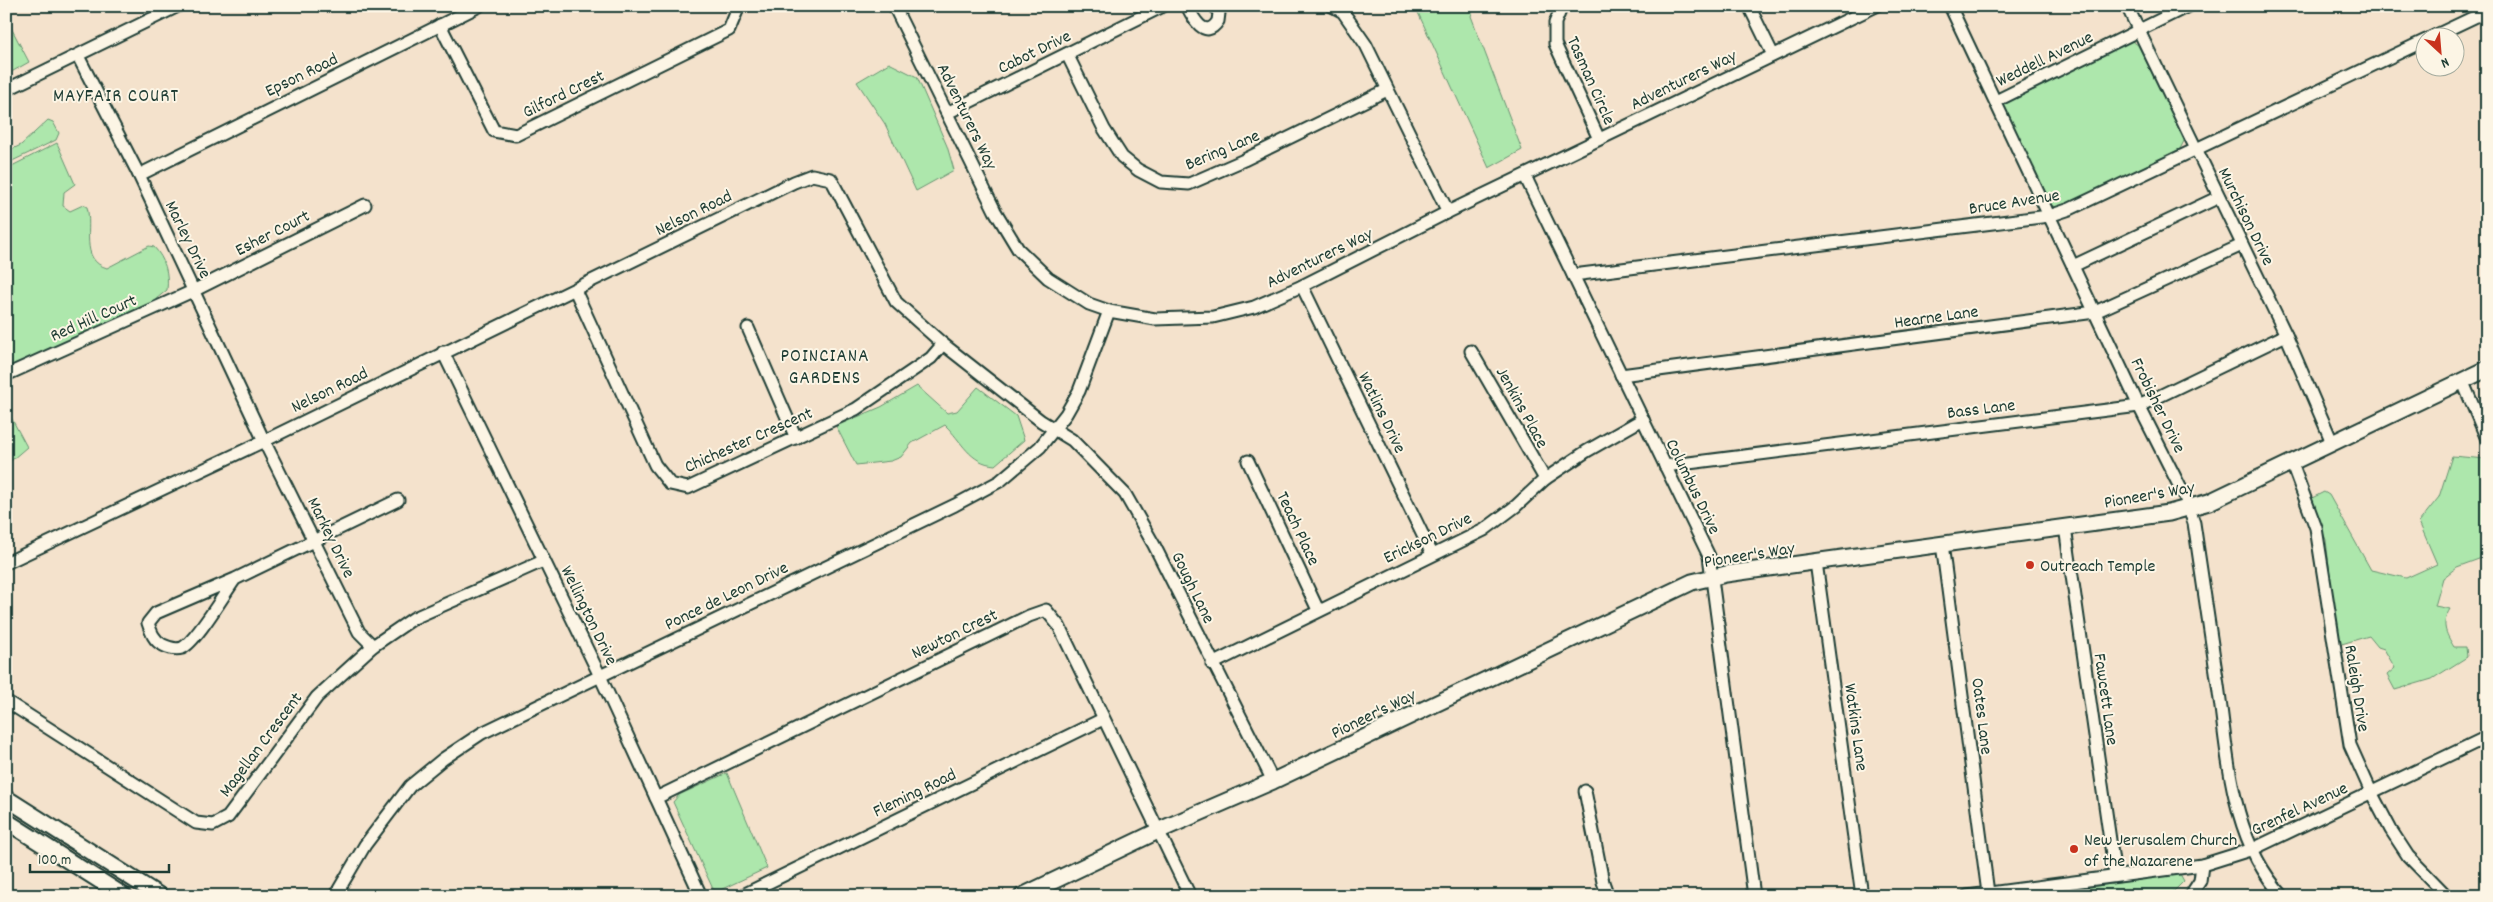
<svg xmlns="http://www.w3.org/2000/svg" width="2493" height="902" font-family="Dekko,sans-serif">
<style>
.green{fill:#ade7ac;stroke:#669270}
.lines{fill:none;stroke-linecap:round;stroke-linejoin:round}
.minor-casing{stroke:#1f3d34;stroke-width:15}
.major-casing{stroke:#1f3d34;stroke-width:19}
.minor{stroke:#fcf5e5;stroke-width:11}
.major{stroke:#fcf5e5;stroke-width:15}
.poi-dot{fill:#c8321e;stroke:#fcf5e5;stroke-width:2}
.labels{text-anchor:middle;stroke-width:4;stroke-linejoin:round;paint-order:stroke}
.street-label{font-size:18px;fill:#1f3d34;stroke:#fcf5e5}
.poi-label{font-size:18px;fill:#1f3d34;stroke:#fcf5e5;text-anchor:start}
.neighbourhood-label{font-size:19px;letter-spacing:1px;fill:#1f3d34;stroke:#fcf5e5}
</style>
<rect width="100%" height="100%" fill="#f4e2cc"/>
<filter id="ink" filterUnits="userSpaceOnUse"><feTurbulence type="fractalNoise" baseFrequency=".02" numOctaves="2"/><feDisplacementMap in="SourceGraphic" scale="10" xChannelSelector="R" yChannelSelector="G"/><feConvolveMatrix kernelMatrix="1 2 1 2 8 2 1 2 1" color-interpolation-filters="sRGB"/></filter>
<g filter="url(#ink)">
<g class="green">
<path d="M1415,6h60l-4,10 51,134 -33,18z"/>
<path d="M6,18l23,44 -23,13z"/>
<path d="M2132,41l6,4 47,94 -5,10 -117,57 -7,1 -7,-3 -46,-96 4,-9z"/>
<path d="M889,63l28,14 30,69 7,24 -38,21 -31,-67 -28,-42z"/>
<path d="M48,120l5,2 6,11 -3,7 -50,24v-12l15,-7z"/>
<path d="M57,143l18,41 -11,8 -1,14 7,5 13,-6 4,2c6,21 -8,53 20,61l42,-22 5,1c11,12 15,26 13,43l-17,14 -144,73v-208z"/>
<path d="M917,386l30,27 10,-2 21,-24 38,29 8,24 -29,25c-26,-2 -33,-24 -50,-40l-33,18 -11,14 -10,4 -35,4 -20,-39 45,-19z"/>
<path d="M6,408l21,39 -21,18z"/>
<path d="M2452,456l34,3 1,4v93l-30,11 -14,11 -8,28 15,3c-9,15 -5,23 4,38h12l1,10 -35,22 -37,11 -8,-15 8,-7 -11,-19 -6,-2 -9,-11 -31,9 -12,-105 -16,-41 14,-7 5,3 42,75 35,8 31,-14 -18,-42 20,-25z"/>
<path d="M727,773l40,95 -49,23 -5,-2 -40,-87 6,-7z"/>
<path d="M2180,874l4,7 -15,15h-141z"/>
</g>
<g class="lines">
<g class="minor-casing">
<g id="minor">
<path d="M894,6l101,205 23,38 30,29 41,26 20,7 46,8 58,-2 41,-10 48,-21 146,-74 428,-206"/>
<path d="M1187,6c6,12 18,35 31,15l1,-8 -4,-7"/>
<path d="M1332,6l11,6 23,33 82,167"/>
<path d="M1562,6l-7,17v21l44,95"/>
<path d="M1749,6l24,49"/>
<path d="M1950,6l189,400 46,91 9,26c8,54 16,108 24,162 10,71 13,156 65,211"/>
<path d="M2127,6l159,329 46,107"/>
<path d="M440,25l54,106 22,4 213,-105 10,-24"/>
<path d="M2430,38l57,-27"/>
<path d="M1067,54l37,75 18,28 16,13 23,12 28,2 55,-24 143,-70"/>
<path d="M78,56l61,119 125,266 95,191 14,14"/>
<path d="M6,90l172,-84"/>
<path d="M1996,101l192,-95"/>
<path d="M947,113l216,-107"/>
<path d="M139,175l340,-169"/>
<path d="M1525,176l184,380 45,340"/>
<path d="M2073,266l146,-69"/>
<path d="M1573,275l476,-59 21,-7 356,-169"/>
<path d="M1302,286l130,268"/>
<path d="M575,290l80,175 15,19 18,4 168,-79 75,-51 12,-14"/>
<path d="M748,328l48,110"/>
<path d="M1471,351l74,128"/>
<path d="M443,352l157,324 101,220"/>
<path d="M6,375l189,-85 170,-85"/>
<path d="M1621,375l474,-63 147,-67"/>
<path d="M2462,380l25,59"/>
<path d="M1248,461l70,149"/>
<path d="M2291,461l25,67 34,217 22,49 19,36 17,26 39,40"/>
<path d="M1665,466l474,-60 147,-71"/>
<path d="M2065,527l50,348"/>
<path d="M1942,544l46,349"/>
<path d="M1816,562l46,334"/>
<path d="M6,563l258,-122 530,-259 18,-7 19,4 65,123 47,42 98,77 31,19 53,54 29,51 119,236"/>
<path d="M235,579c-11,15 -39,63 -53,69 -7,2 -13,0 -19,-3 -9,-4 -12,-13 -15,-22l8,-10 79,-34 163,-79"/>
<path d="M1212,664l272,-134 32,-24 29,-27 42,-28 56,-32"/>
<path d="M6,701l190,122 17,2 15,-8 89,-120 56,-51 41,-28 129,-57"/>
<path d="M1585,791l18,91 5,14"/>
<path d="M656,798l373,-182 17,-6 13,16 131,270"/>
<path d="M335,896l30,-51 45,-59 33,-27 39,-26 473,-228 45,-24 40,-34 26,-33 13,-23 30,-80"/>
<path d="M741,896l362,-177"/>
<path d="M1967,896l235,-31 51,-16 234,-112"/>
<path d="M2190,896l10,-15 2,-16"/>
</g>
</g>
<g class="major-casing">
<g id="major">
<path d="M6,798l154,98"/>
<path d="M6,821l118,75"/>
<path d="M1022,896l138,-66 113,-49 419,-199 34,-8 443,-61 40,-11 278,-133"/>
</g>
</g>
<use href="#minor" class="minor"/>
<use href="#major" class="major"/>
</g>
</g>
<g class="poi-dot">
<circle cx="2030" cy="565" r="5"/>
<circle cx="2074" cy="849" r="5"/>
</g>
<g class="labels">
<g class="street-label">
<text transform="translate(1034 51) rotate(-26)" y="6">Cabot Drive</text>
<text transform="translate(2044 58) rotate(-26)" y="6">Weddell Avenue</text>
<text transform="translate(301 74) rotate(-26)" y="6">Epson Road</text>
<text transform="translate(1683 79) rotate(-26)" y="6">Adventurers Way</text>
<text transform="translate(1592 80) rotate(66)" y="6">Tasman Circle</text>
<text transform="translate(563 93) rotate(-26)" y="6">Gilford Crest</text>
<text transform="translate(968 116) rotate(64)" y="6">Adventurers Way</text>
<text transform="translate(1222 149) rotate(-23)" y="6">Bering Lane</text>
<text transform="translate(2014 201) rotate(-9)" y="6">Bruce Avenue</text>
<text transform="translate(693 212) rotate(-26)" y="6">Nelson Road</text>
<text transform="translate(2247 216) rotate(64)" y="6">Murchison Drive</text>
<text transform="translate(272 232) rotate(-27)" y="6">Esher Court</text>
<text transform="translate(189 239) rotate(64)" y="6">Marley Drive</text>
<text transform="translate(1319 257) rotate(-26)" y="6">Adventurers Way</text>
<text transform="translate(1936 316) rotate(-8)" y="6">Hearne Lane</text>
<text transform="translate(93 317) rotate(-24)" y="6">Red Hill Court</text>
<text transform="translate(329 389) rotate(-26)" y="6">Nelson Road</text>
<text transform="translate(2159 405) rotate(64)" y="6">Frobisher Drive</text>
<text transform="translate(1523 407) rotate(61)" y="6">Jenkins Place</text>
<text transform="translate(1981 408) rotate(-7)" y="6">Bass Lane</text>
<text transform="translate(1383 412) rotate(64)" y="6">Watlins Drive</text>
<text transform="translate(748 439) rotate(-24)" y="6">Chichester Crescent</text>
<text transform="translate(1694 486) rotate(64)" y="6">Columbus Drive</text>
<text transform="translate(2149 494) rotate(-10)" y="6">Pioneer's Way</text>
<text transform="translate(1299 528) rotate(65)" y="6">Teach Place</text>
<text transform="translate(332 537) rotate(64)" y="6">Markey Drive</text>
<text transform="translate(1427 537) rotate(-26)" y="6">Erickson Drive</text>
<text transform="translate(1749 554) rotate(-9)" y="6">Pioneer's Way</text>
<text transform="translate(1194 587) rotate(64)" y="6">Gough Lane</text>
<text transform="translate(726 595) rotate(-26)" y="6">Ponce de Leon Drive</text>
<text transform="translate(590 615) rotate(64)" y="6">Wellington Drive</text>
<text transform="translate(954 633) rotate(-26)" y="6">Newton Crest</text>
<text transform="translate(2358 688) rotate(81)" y="6">Raleigh Drive</text>
<text transform="translate(2107 699) rotate(82)" y="6">Fawcett Lane</text>
<text transform="translate(1373 713) rotate(-26)" y="6">Pioneer's Way</text>
<text transform="translate(1983 716) rotate(83)" y="6">Oates Lane</text>
<text transform="translate(1857 727) rotate(82)" y="6">Watkins Lane</text>
<text transform="translate(260 744) rotate(-53)" y="6">Magellan Crescent</text>
<text transform="translate(914 792) rotate(-26)" y="6">Fleming Road</text>
<text transform="translate(2299 808) rotate(-25)" y="6">Grenfel Avenue</text>
</g>
<g class="poi-label">
<text x="2040" y="571">Outreach Temple</text>
<text x="2084" y="845">New Jerusalem Church<tspan x="2084" dy="21">of the Nazarene</tspan></text>
</g>
<g class="neighbourhood-label">
<text x="116" y="101">MAYFAIR COURT</text>
<text x="825" y="361">POINCIANA<tspan x="825" dy="22">GARDENS</tspan></text>
</g>
</g>
<rect width="2493" height="902" fill="none" stroke="#fcf5e5" stroke-width="25"/>
<rect x="12" y="12" width="2468" height="877" fill="none" stroke="#1f3d34" stroke-width="2" filter="url(#ink)"/>
<g transform="translate(2440 52) rotate(154)"><circle r="24" fill="#fcf5e5" stroke="#a4ab9e"/>
<path d="M0-4L9 19L0 12L-9 19Z" fill="#c8321e"/>
<text y="-8" font-size="14" font-weight="bold" text-anchor="middle" fill="#1f3d34">N</text>
</g>
<path d="M30 864v8h139v-8" fill="none" stroke="#1f3d34" stroke-width="2.5"/>
<text x="38" y="864" font-size="15" fill="#1f3d34" stroke="#fcf5e5" stroke-width="4" paint-order="stroke">100 m</text>
</svg>
